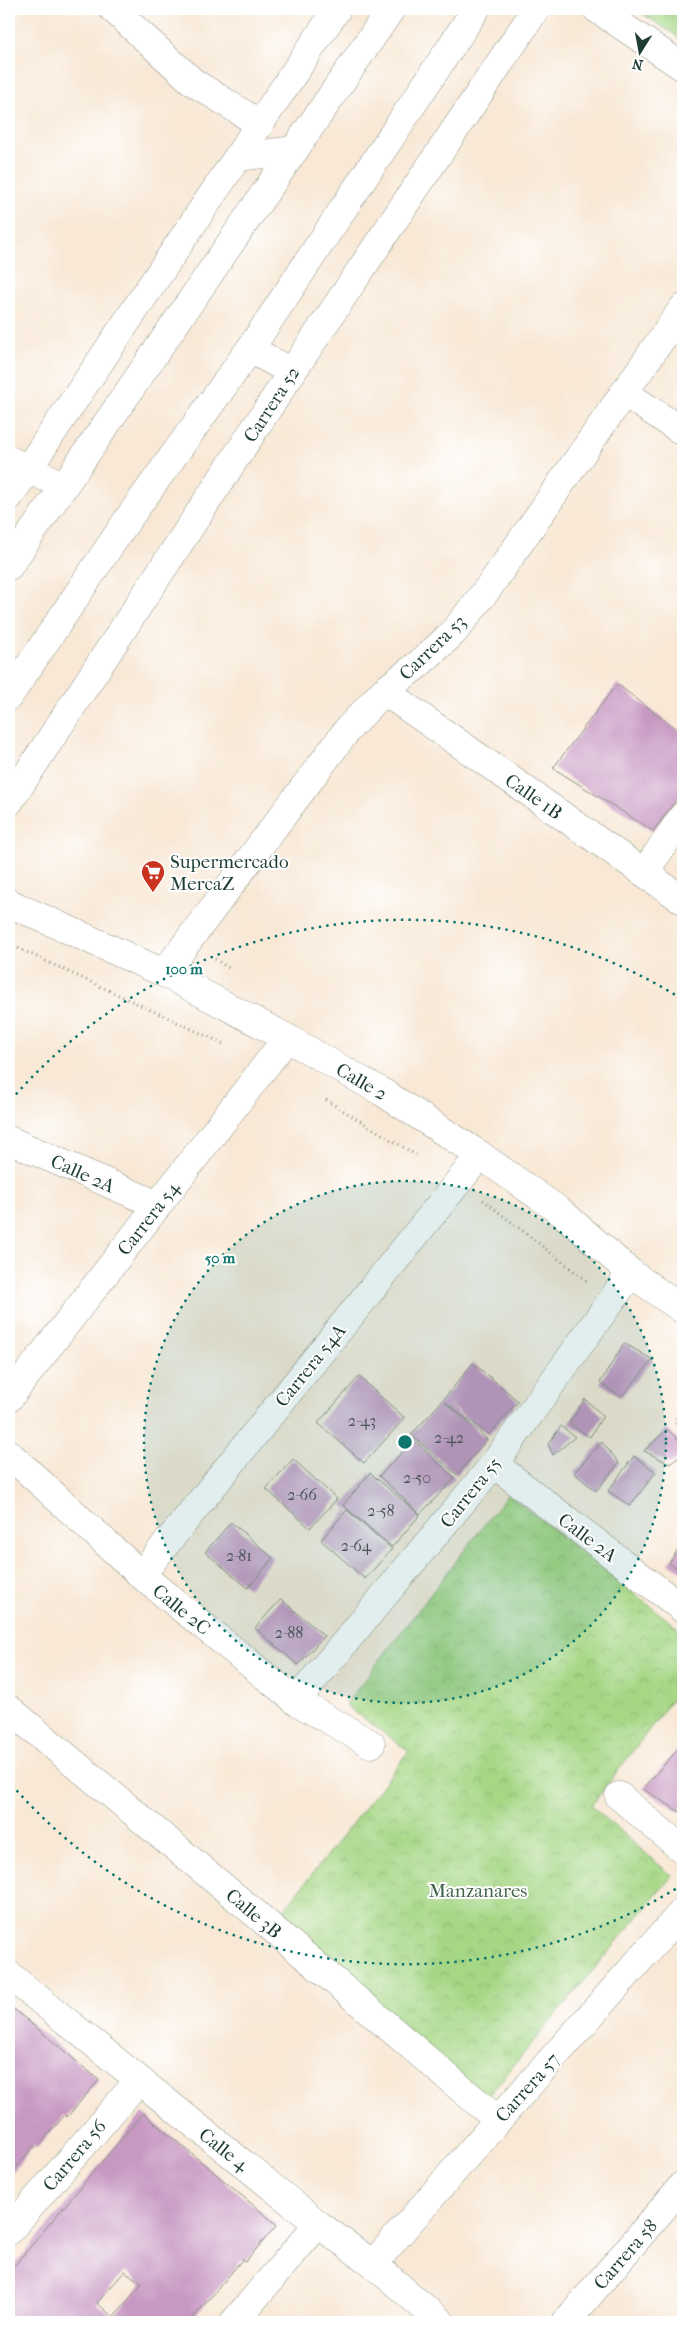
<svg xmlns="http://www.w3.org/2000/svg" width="692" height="2331" font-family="'IM FELL French Canon',serif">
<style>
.park{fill:url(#park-crowns);stroke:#628a5c}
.building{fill:#c799c2;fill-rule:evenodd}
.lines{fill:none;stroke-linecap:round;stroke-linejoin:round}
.minor-casing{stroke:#8c9284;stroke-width:29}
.major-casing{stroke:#8c9284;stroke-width:29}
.path{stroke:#8c9284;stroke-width:3;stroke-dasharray:1 4;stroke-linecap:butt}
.minor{stroke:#fff;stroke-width:28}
.major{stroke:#fff;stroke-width:28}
.ring{fill:none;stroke:#0f766e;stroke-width:2.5;stroke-dasharray:2.5 5}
.labels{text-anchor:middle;stroke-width:4;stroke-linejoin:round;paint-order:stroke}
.number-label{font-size:16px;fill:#495458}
.street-label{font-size:19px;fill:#1f3d34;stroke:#fff}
.poi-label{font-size:19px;fill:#1f3d34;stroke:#fff;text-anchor:start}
.park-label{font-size:19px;fill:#416448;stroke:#fff}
.centre{fill:#0f766e;stroke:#fff;stroke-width:2.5}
.ring-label{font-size:15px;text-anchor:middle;font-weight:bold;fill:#0f766e;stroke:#fff;stroke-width:4;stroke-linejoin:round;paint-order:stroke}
</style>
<defs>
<pattern id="park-crowns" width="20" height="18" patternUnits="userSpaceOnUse" patternTransform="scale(1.25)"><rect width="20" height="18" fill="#a6d785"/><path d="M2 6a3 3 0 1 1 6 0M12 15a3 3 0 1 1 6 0" fill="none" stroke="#8eb973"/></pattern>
</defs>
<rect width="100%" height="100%" fill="#fff"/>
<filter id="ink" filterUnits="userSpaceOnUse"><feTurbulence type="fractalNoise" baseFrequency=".02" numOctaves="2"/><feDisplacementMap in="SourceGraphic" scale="10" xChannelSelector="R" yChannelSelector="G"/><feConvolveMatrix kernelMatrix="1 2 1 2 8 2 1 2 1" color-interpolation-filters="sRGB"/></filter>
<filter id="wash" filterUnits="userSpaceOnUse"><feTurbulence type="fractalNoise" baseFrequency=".0096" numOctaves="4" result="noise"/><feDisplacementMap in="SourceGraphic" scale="20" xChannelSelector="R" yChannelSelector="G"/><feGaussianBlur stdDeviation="1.12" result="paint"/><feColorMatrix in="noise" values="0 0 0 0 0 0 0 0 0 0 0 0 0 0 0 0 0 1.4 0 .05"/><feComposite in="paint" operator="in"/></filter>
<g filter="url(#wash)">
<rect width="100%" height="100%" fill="#f8e8d5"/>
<g class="park">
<path d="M636,9h47v31z"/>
<path d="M508,1494l175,138v53l-92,121 81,70 -185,221 -214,-173 136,-173 -64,-46z"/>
</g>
<g id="blocks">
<g class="building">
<path d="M617,684l66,50v57l-30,40 -100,-63z"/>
<path d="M624,1343l29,17 -32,37 -21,-14z"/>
<path d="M473,1363l45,38 -29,34 -44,-33 42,37 -30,36 -46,-40 32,-35z"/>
<path d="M359,1377l46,41 -41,45 -46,-40z"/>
<path d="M585,1399l18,17 -13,21 -21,-14z"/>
<path d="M683,1414v14l-8,-5z"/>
<path d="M561,1426l14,11 -22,18 -5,-11z"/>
<path d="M667,1429l16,15v10l-13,10 -26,-13z"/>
<path d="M414,1440l41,38 -35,36 -41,-38z"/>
<path d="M602,1442l17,21 -23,28 -22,-18z"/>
<path d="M634,1456l22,16 -26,34 -22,-15z"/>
<path d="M293,1459l44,40 -27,29 -44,-39z"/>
<path d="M370,1473l50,42 -28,32 -49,-42z"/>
<path d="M347,1510l45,39 -27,30 -44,-39z"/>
<path d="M231,1522l42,36 -25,30 -43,-36z"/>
<path d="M683,1542v30l-14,-9z"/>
<path d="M281,1599l43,37 -26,29 -43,-37z"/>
<path d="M683,1743v63l-3,6 -37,-23z"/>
<path d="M9,2005l90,75 -32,37 -2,-2 -28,33 -3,-2 -25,30z"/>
<path d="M143,2113l134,112 -32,37 -3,-2 -52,62h-181v-50zM125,2271l17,13 -29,33 -16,-14z"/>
</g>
</g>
</g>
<g filter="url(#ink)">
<use href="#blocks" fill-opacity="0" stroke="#8c9284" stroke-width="1"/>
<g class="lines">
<g class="minor-casing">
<g id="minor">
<path d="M113,9l80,73 67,42"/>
<path d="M597,9l86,58"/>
<path d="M625,393l58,39"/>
<path d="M9,460l53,25"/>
<path d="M9,497l328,-488"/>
<path d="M384,691l299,209"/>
<path d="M9,802l283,-430 244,-363"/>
<path d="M644,873l39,-57"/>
<path d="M9,903l155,70 123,65 95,54 98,63 81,57 70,61 52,37"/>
<path d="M164,973l184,-244 36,-38 36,-28 33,-30 36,-46 194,-279"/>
<path d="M9,1140l149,65"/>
<path d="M9,1398l278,-360"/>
<path d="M9,1454l132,121 155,126 75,43"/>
<path d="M494,1464l189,145"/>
<path d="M141,1575l339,-420"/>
<path d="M296,1701l198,-237 137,-191"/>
<path d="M9,1709l248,206 241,205"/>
<path d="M619,1796l64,54"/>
<path d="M9,1975l309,249 55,40 68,58"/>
<path d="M9,2231l130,-151"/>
<path d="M373,2264l125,-144 185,-209"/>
<path d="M234,2322l84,-98"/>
<path d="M566,2322l117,-137"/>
</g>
</g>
<g class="major-casing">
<g id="major">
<path d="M238,157l57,-7"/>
<path d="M250,349l42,23"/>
<path d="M9,566l382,-557"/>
<path d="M9,696l119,-177 122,-170 226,-340"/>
</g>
</g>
<g class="path">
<path d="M9,944l217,101"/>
<path d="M215,959l15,10"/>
<path d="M326,1100l90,55"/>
<path d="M483,1200l104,81"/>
</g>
<use href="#minor" class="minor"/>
<use href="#major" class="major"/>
</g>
</g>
<circle cx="405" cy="1442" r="261" fill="#0f766e" fill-opacity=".12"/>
<g class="ring">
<circle cx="405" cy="1442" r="261"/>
<path d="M682 1885A522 522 0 0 1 11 1784M11 1100A522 522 0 0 1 682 999"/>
</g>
<defs>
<g id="supermarket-pin" transform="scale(1.25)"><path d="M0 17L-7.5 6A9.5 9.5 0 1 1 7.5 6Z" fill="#c8321e" stroke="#fff"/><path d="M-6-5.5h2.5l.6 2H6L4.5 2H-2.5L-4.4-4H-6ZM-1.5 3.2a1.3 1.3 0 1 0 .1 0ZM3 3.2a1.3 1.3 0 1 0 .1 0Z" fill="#fff"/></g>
</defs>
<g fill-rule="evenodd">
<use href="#supermarket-pin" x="153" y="872"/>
</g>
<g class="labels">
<g class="number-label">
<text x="362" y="1426">2-43</text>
<text x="449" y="1443">2-42</text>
<text x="417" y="1483">2-50</text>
<text x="302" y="1500">2-66</text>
<text x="381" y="1516">2-58</text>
<text x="356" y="1551">2-64</text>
<text x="239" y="1561">2-81</text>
<text x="289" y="1638">2-88</text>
</g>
<g class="street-label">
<text transform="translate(271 404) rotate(-57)" y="7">Carrera 52</text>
<text transform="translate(432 647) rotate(-44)" y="7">Carrera 53</text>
<text transform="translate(534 796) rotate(35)" y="7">Calle 1B</text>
<text transform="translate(362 1081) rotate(30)" y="7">Calle 2</text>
<text transform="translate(83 1173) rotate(24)" y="7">Calle 2A</text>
<text transform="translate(148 1218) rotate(-52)" y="7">Carrera 54</text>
<text transform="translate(310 1365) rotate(-51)" y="7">Carrera 54A</text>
<text transform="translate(470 1492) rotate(-51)" y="7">Carrera 55</text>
<text transform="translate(588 1537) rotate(37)" y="7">Calle 2A</text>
<text transform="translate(182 1609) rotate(39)" y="7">Calle 2C</text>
<text transform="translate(254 1913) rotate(40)" y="7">Calle 3B</text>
<text transform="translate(527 2087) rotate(-48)" y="7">Carrera 57</text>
<text transform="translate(224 2149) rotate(38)" y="7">Calle 4</text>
<text transform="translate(74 2155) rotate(-50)" y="7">Carrera 56</text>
<text transform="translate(625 2254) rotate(-49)" y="7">Carrera 58</text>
</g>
<g class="poi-label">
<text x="170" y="868">Supermercado<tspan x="170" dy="22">MercaZ</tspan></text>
</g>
<g class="park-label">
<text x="478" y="1897">Manzanares</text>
</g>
</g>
<circle cx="405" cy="1442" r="8" class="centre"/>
<g class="ring-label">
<text x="184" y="974">100 m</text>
<text x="220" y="1263">50 m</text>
</g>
<rect width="692" height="2331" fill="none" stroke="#fff" stroke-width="30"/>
<g transform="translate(640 52) rotate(191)" stroke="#ffffff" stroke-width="4" paint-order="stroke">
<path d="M0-4L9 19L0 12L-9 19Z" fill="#1f3d34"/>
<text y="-8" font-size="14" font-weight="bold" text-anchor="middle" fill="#1f3d34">N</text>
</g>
</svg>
